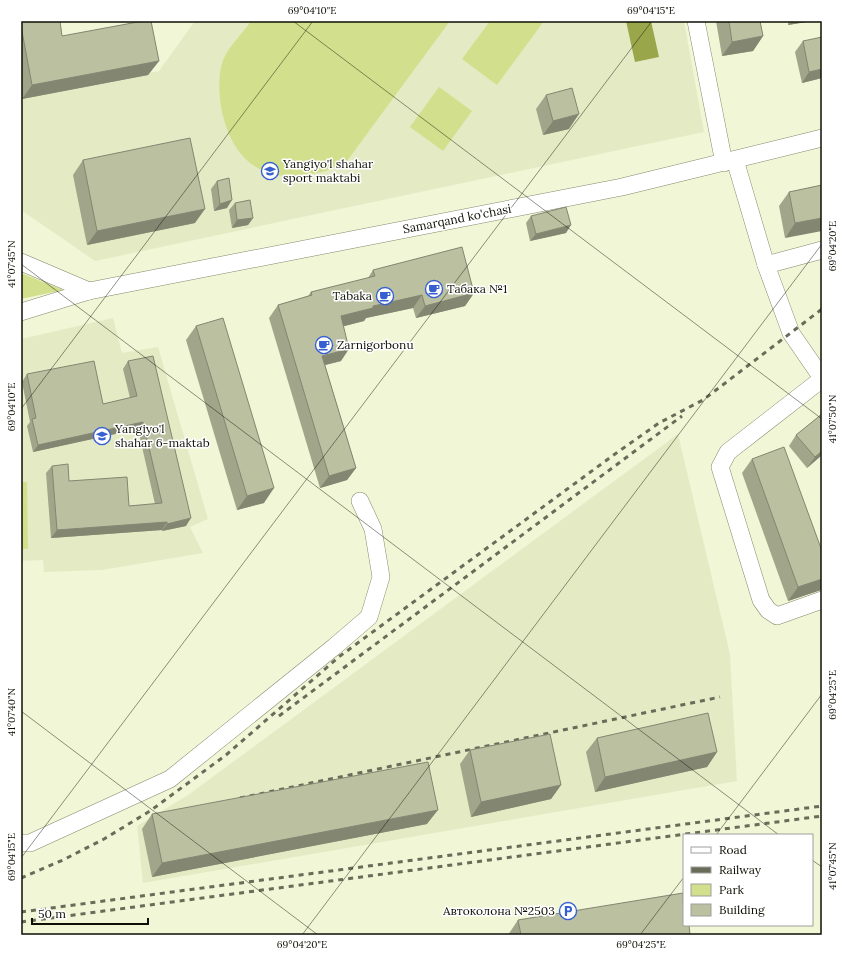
<svg xmlns="http://www.w3.org/2000/svg" width="843" height="956" font-family="Lora,serif">
<style>
.built{fill:#e4ebc4}
.green{fill:#d2df8c}
.water{fill:#9aa64a}
.lines{fill:none;stroke-linecap:round;stroke-linejoin:round}
.street-casing{stroke:#858a6d;stroke-width:18}
.street{stroke:#fff;stroke-width:17}
.rail{stroke:#696c59;stroke-width:3;stroke-dasharray:5 5;stroke-linecap:butt}
.wall{fill:#a1a58a}
.shaded-wall{fill:#838671}
.building{fill:#bbc0a1;stroke:#838671}
.ticks{fill:none;stroke:#0e1005;stroke-width:1;stroke-opacity:0.45}
.labels{text-anchor:middle;stroke-width:3;stroke-linejoin:round;paint-order:stroke}
.poi-label{font-size:12px;fill:#0e1005;stroke:#fff;text-anchor:start}
.street-label{font-size:12px;fill:#0e1005;stroke:#fff}
.neatline{fill:none;stroke:#0e1005;stroke-width:1.5}
.ticks-label{font-size:10px;text-anchor:middle;fill:#0e1005}
</style>
<rect width="100%" height="100%" fill="#f0f6d6"/>
<g class="built">
<path d="M195,21h489l20,111 -609,129 -74,-51v-114l138,-25z"/>
<path d="M113,318l9,35 36,-6 50,172 -18,8 13,26 -101,17 -58,2 -1,-12 -22,1v-222z"/>
<path d="M678,434l52,220 7,127 -594,102 -6,-57 51,-31z"/>
</g>
<g class="green">
<path d="M251,21h199l-103,140c-8,4 -16,9 -25,11 -51,13 -86,-4 -99,-56 -4,-16 -6,-43 1,-58 6,-13 19,-25 27,-37z"/>
<path d="M490,21h54l-47,64 -35,-26z"/>
<path d="M439,87l33,24 -29,40 -33,-24z"/>
<path d="M21,273l42,17 -42,9z"/>
<path d="M21,482h6l1,67h-7z"/>
</g>
<path class="water" d="M626,21h25l8,36 -24,5z"/>
<g class="lines">
<g class="street-casing">
<g id="street">
<path d="M696,21l28,142"/>
<path d="M735,160l31,105 25,68 31,45"/>
<path d="M21,262l68,29"/>
<path d="M766,265l56,-15"/>
<path d="M21,312l68,-21 533,-104 200,-49"/>
<path d="M822,379l-94,73 -8,15 41,133 7,10 9,6 45,-16"/>
<path d="M21,843h9l140,-64 164,-132 35,-30 12,-40 -8,-48 -13,-28"/>
</g>
</g>
<use href="#street" class="street"/>
<g class="rail">
<path d="M279,716l403,-300"/>
<path d="M240,798l480,-101"/>
<path d="M21,878l42,-18 41,-21 46,-28 76,-56 114,-99 275,-202 44,-31 44,-23 119,-91"/>
<path d="M21,912l801,-106"/>
<path d="M21,922l801,-106"/>
</g>
</g>
<g class="wall">
<path d="M21,21l41,15 97,25 -11,14 -126,24 -1,-6z"/>
<path d="M716,21h44l3,15 -10,15 -31,5z"/>
<path d="M788,21h24l-24,4z"/>
<path d="M803,41l19,37 -20,5 -7,-31z"/>
<path d="M546,95l23,34 -26,6 -7,-26z"/>
<path d="M83,160l112,63 -108,22 -14,-70z"/>
<path d="M217,181l10,27 -13,3 -3,-22z"/>
<path d="M822,185l-37,53 -6,-32 10,-14z"/>
<path d="M235,203l18,15 -5,7 -16,3 -3,-18z"/>
<path d="M531,216l35,17 -36,8 -4,-18z"/>
<path d="M373,270l101,23 -9,13 -49,12 -3,-10 -47,10 -2,3 -20,5 -3,35 -16,4 31,103 -9,12 -27,8 -51,-170 9,-13 30,-9 3,-4 57,-14z"/>
<path d="M196,326l68,177 -27,7 -51,-170z"/>
<path d="M128,361l58,165 -24,5v-1l-111,8 -5,-65 6,-7 17,15 60,25 26,-2 -17,-75 -105,23 -6,-26 3,-4 -8,-40 5,-8 76,30 27,-6 -7,-29z"/>
<path d="M822,414v41l-15,13 -18,-22 7,-11z"/>
<path d="M752,459l69,131 -33,11 -46,-128z"/>
<path d="M597,738l120,14 -10,15 -112,25 -9,-40z"/>
<path d="M470,750l91,35 -10,14 -80,18 -11,-53z"/>
<path d="M152,814l275,10 -275,53 -10,-48z"/>
<path d="M518,920l172,15h-182z"/>
</g>
<g class="shaded-wall">
<path d="M792,21h20l-24,4z"/>
<path d="M763,36l-10,15 -31,5 10,-14z"/>
<path d="M159,61l-11,14 -126,24 10,-14z"/>
<path d="M822,69v9l-20,5 7,-11z"/>
<path d="M579,114l-10,15 -26,6 10,-14z"/>
<path d="M232,200l-5,8 -13,3 6,-7z"/>
<path d="M205,209l-10,14 -108,22 10,-14z"/>
<path d="M253,218l-5,7 -16,3 5,-8z"/>
<path d="M822,218v13l-37,7 10,-15z"/>
<path d="M571,225l-5,8 -36,8 6,-7z"/>
<path d="M474,293l-9,13 -49,12 9,-12z"/>
<path d="M422,295l-9,13 -47,10 -2,3 -31,8 8,-13 32,-10z"/>
<path d="M349,349l-8,12 -28,7 9,-12z"/>
<path d="M143,422l-5,7 -105,23 5,-7z"/>
<path d="M822,451v4l-15,13 8,-11z"/>
<path d="M356,468l-9,12 -27,8 9,-12z"/>
<path d="M274,488l-10,15 -27,7 10,-14z"/>
<path d="M191,518l-5,8 -24,5 5,-7z"/>
<path d="M167,522l-5,8 -111,8 6,-8z"/>
<path d="M822,579v10l-1,1 -33,11 10,-14z"/>
<path d="M717,752l-10,15 -112,25 10,-15z"/>
<path d="M561,785l-10,14 -80,18 10,-15z"/>
<path d="M438,810l-11,14 -275,53 10,-14z"/>
</g>
<g class="building">
<path d="M21,21h39l2,15 81,-15h8l8,40 -127,24 -11,-59z"/>
<path d="M729,21h31l3,15 -31,6z"/>
<path d="M822,37v32l-13,3 -6,-31z"/>
<path d="M572,88l7,26 -26,7 -7,-26z"/>
<path d="M190,138l15,71 -108,22 -14,-71z"/>
<path d="M229,178l3,22 -12,4 -3,-23z"/>
<path d="M822,185v33l-27,5 -6,-31z"/>
<path d="M250,200l3,18 -16,2 -2,-17z"/>
<path d="M566,207l5,18 -35,9 -5,-18z"/>
<path d="M462,247l12,46 -49,13 -3,-11 -49,11v2l-32,8 8,33 -27,7 34,112 -27,8 -51,-171 34,-10 -1,-3 64,-16 -2,-6z"/>
<path d="M223,318l51,170 -27,8 -51,-170z"/>
<path d="M153,356l38,162 -24,6v-2l-110,8 -5,-64 16,-2 1,17 58,-4 2,29 33,-3 -19,-81 -105,23 -6,-26 4,-1 -9,-44 67,-13 9,43 34,-8 -9,-35z"/>
<path d="M822,414v37l-7,6 -19,-22z"/>
<path d="M784,447l38,104v28l-24,8 -46,-128z"/>
<path d="M708,713l9,39 -112,25 -8,-39z"/>
<path d="M550,734l11,51 -80,17 -11,-52z"/>
<path d="M428,762l10,48 -276,53 -10,-49z"/>
<path d="M683,893l1,32h5l1,10h-169l-3,-15z"/>
</g>
<path class="ticks" d="M293,21l529,398M21,264l758,571M21,409l292,-388M21,711l297,224M716,835l106,-141M21,858l631,-837M812,860l10,7M302,935l520,-691M640,935l44,-58"/>
<defs>
<g id="school-ring" transform="scale(0.9)"><circle r="9.5" fill="#fff" stroke="#365fd0" stroke-width="1.5"/><path d="M0-5L7-2L0 1L-7-2ZM-4 1L0 2.5L4 1V4Q0 6-4 4Z" fill="#365fd0"/></g>
<g id="cafe-ring" transform="scale(0.9)"><circle r="9.5" fill="#fff" stroke="#365fd0" stroke-width="1.5"/><path d="M-5.5-4.5H6V0H3Q3 3.5 0 3.5H-2.5Q-5.5 3.5-5.5 0ZM3-3.2v2h1.7v-2ZM-6 4.5H4V6H-6Z" fill="#365fd0"/></g>
<g id="parking-ring" transform="scale(0.9)"><circle r="9.5" fill="#fff" stroke="#365fd0" stroke-width="1.5"/><path d="M-3.5-5.5H1a3.5 3.5 0 0 1 0 7H-1V5.5H-3.5ZM-1-3.4V-.6H.8a1.4 1.4 0 0 0 0-2.8Z" fill="#365fd0"/></g>
</defs>
<g fill-rule="evenodd">
<use href="#school-ring" x="270" y="171"/>
<use href="#cafe-ring" x="434" y="289"/>
<use href="#cafe-ring" x="385" y="296"/>
<use href="#cafe-ring" x="324" y="345"/>
<use href="#school-ring" x="102" y="436"/>
<use href="#parking-ring" x="568" y="911"/>
</g>
<g class="labels">
<g class="poi-label">
<text x="283" y="168">Yangiyo'l shahar<tspan x="283" dy="14">sport maktabi</tspan></text>
<text x="447" y="293">Табака №1</text>
<text x="372" y="300" text-anchor="end">Tabaka</text>
<text x="337" y="349">Zarnigorbonu</text>
<text x="115" y="433">Yangiyo'l<tspan x="115" dy="14">shahar 6-maktab</tspan></text>
<text x="555" y="915" text-anchor="end">Автоколона №2503</text>
</g>
<g class="street-label">
<text transform="translate(457 219) rotate(-11)" y="4">Samarqand ko'chasi</text>
</g>
</g>
<rect width="843" height="956" fill="none" stroke="#ffffff" stroke-width="44"/>
<rect x="683" y="834" width="130" height="92" fill="#ffffff" stroke="#9f9f9b"/>
<rect x="691" y="847" width="20" height="6" fill="#ffffff" stroke="#9f9f9b"/>
<text x="719" y="854" font-size="12" fill="#0e1005">Road</text>
<rect x="691" y="867" width="20" height="6" fill="#696c59" stroke="#9f9f9b"/>
<text x="719" y="874" font-size="12" fill="#0e1005">Railway</text>
<rect x="691" y="884" width="20" height="12" fill="#d2df8c" stroke="#9f9f9b"/>
<text x="719" y="894" font-size="12" fill="#0e1005">Park</text>
<rect x="691" y="904" width="20" height="12" fill="#bbc0a1" stroke="#9f9f9b"/>
<text x="719" y="914" font-size="12" fill="#0e1005">Building</text>
<path d="M32 918v6h116v-6" fill="none" stroke="#0e1005" stroke-width="2"/>
<text x="38" y="918" font-size="12" fill="#0e1005" stroke="#ffffff" stroke-width="3" paint-order="stroke">50 m</text>
<rect x="22" y="22" width="799" height="912" class="neatline"/>
<g class="ticks-label">
<text x="312" y="14">69°04'10"E</text>
<text x="651" y="14">69°04'15"E</text>
<text transform="translate(832 246) rotate(-90)" y="4">69°04'20"E</text>
<text transform="translate(11 264) rotate(-90)" y="4">41°07'45"N</text>
<text transform="translate(11 407) rotate(-90)" y="4">69°04'10"E</text>
<text transform="translate(832 419) rotate(-90)" y="4">41°07'50"N</text>
<text transform="translate(832 695) rotate(-90)" y="4">69°04'25"E</text>
<text transform="translate(11 712) rotate(-90)" y="4">41°07'40"N</text>
<text transform="translate(11 857) rotate(-90)" y="4">69°04'15"E</text>
<text transform="translate(832 866) rotate(-90)" y="4">41°07'45"N</text>
<text x="302" y="948">69°04'20"E</text>
<text x="641" y="948">69°04'25"E</text>
</g>
</svg>
